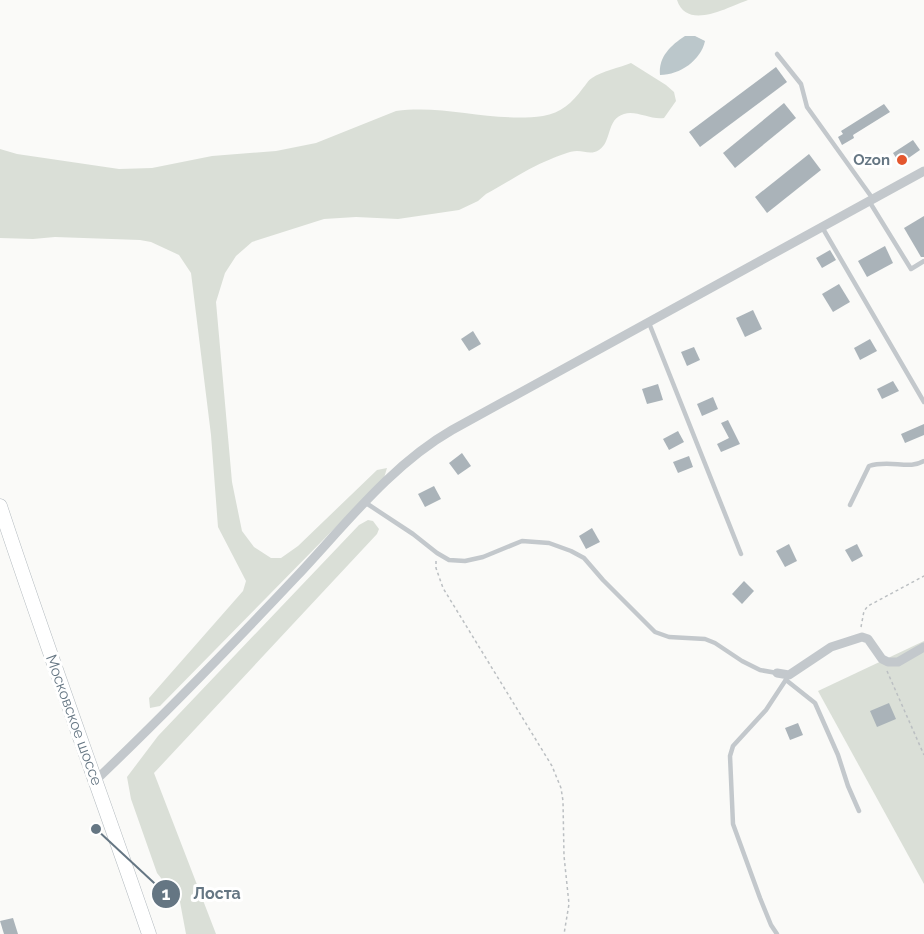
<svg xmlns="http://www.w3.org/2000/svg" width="924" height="934" font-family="Raleway,sans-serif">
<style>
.green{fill:#dadfd7}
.water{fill:#bbc7cb}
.building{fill:#aab3b9}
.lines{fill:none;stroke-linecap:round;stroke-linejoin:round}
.secondary-casing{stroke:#b3babf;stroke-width:15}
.path{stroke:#bbbfc2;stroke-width:1.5;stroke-dasharray:3 3;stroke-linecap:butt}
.lane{stroke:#c3c8cc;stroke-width:4.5}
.street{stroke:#c3c8cc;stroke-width:9}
.secondary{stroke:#fff;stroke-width:14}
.poi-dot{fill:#e4572e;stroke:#fff;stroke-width:2}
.labels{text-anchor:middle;stroke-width:6;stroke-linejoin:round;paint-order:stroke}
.poi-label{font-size:15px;font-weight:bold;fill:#657683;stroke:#fff;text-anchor:end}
.street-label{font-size:15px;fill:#657683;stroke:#fff}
.leader{fill:none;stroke:#657683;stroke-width:2}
.callout-dot{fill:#657683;stroke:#fff;stroke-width:2}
.mark-label{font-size:18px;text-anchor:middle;font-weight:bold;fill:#fff}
.callout-label{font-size:16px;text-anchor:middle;font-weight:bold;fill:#657683;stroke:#fff;stroke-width:6;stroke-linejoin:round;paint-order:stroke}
</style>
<rect width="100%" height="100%" fill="#fafaf8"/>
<g class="green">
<path d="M677,0h71c-20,7 -61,31 -71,0z"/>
<path d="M631,63l35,22 8,7 2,9 -12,17c-14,2 -28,-8 -40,-4 -18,5 -12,28 -25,36 -8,5 -14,1 -22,1 -7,0 -19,5 -26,8 -23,9 -44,24 -65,35l-8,7 -19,9 -61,9 -42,-2 -32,2 -72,23 -16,14 -11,17 -9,29 16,180 10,49 12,16 17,11h10l17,-12 79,-76 10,-2 -3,10 -224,228 -10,2 -1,-10 94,-107 3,-10 -28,-54 -7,-92 -20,-162 -12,-18 -28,-13 -11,-2 -85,-3 -22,2 -33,-1v-89l17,5 102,15 33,-1 60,-12 64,-5 40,-8 80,-32c49,-7 98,12 147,5 18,-3 29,-13 40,-28 3,-3 5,-8 9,-10 10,-7 27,-10 39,-15z"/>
<path d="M368,520l5,1 6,8 -2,5 -223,239 62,161h-30l-6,-32 -23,-29 -26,-74 -4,-22 31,-41 201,-211z"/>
<path d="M924,641v243l-106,-193z"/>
</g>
<path class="water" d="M685,36h10l10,5c-4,19 -25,34 -45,34 -2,-18 11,-30 25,-39z"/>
<g class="building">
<path d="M776,67l11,15 -87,65 -11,-15z"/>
<path d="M784,103l12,15 -61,50 -12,-15z"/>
<path d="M884,104l6,8 -37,23 1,3 -12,7 -4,-8 5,-3 -2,-3z"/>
<path d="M913,140l7,10 -20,14 -7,-11z"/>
<path d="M809,154l12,16 -54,43 -12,-16z"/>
<path d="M924,216v41h-3l-17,-29z"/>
<path d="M885,246l8,17 -26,14 -9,-16z"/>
<path d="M830,250l6,10 -14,8 -6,-10z"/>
<path d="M839,284l11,18 -17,10 -11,-18z"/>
<path d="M753,310l9,19 -17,8 -9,-19z"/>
<path d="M473,331l8,13 -12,7 -8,-12z"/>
<path d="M870,339l7,12 -17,9 -6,-12z"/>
<path d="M694,347l6,13 -13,6 -6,-14z"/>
<path d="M893,381l6,10 -17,8 -5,-10z"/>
<path d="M658,384l5,16 -16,4 -5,-15z"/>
<path d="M713,397l5,12 -16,7 -5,-12z"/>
<path d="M728,420l12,24 -19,8 -4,-8 12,-6 -8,-15z"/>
<path d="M924,424v11l-19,8 -4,-9z"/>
<path d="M678,431l6,11 -15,8 -6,-11z"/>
<path d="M462,453l9,13 -13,9 -9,-12z"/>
<path d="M689,456l4,11 -15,6 -5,-11z"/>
<path d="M434,486l7,13 -16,8 -7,-13z"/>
<path d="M592,528l8,14 -14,7 -7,-13z"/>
<path d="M789,544l8,17 -12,6 -9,-16z"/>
<path d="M857,544l6,12 -11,6 -7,-12z"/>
<path d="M744,581l10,10 -12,13 -10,-10z"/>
<path d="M889,703l7,16 -19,8 -7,-16z"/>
<path d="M798,723l5,12 -13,5 -5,-12z"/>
<path d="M13,918l5,16h-14l-4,-13z"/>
</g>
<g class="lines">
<g class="secondary-casing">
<path id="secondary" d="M0,506c47,143 100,285 149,428"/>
</g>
<g class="path">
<path d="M436,561v7l7,20 109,178 9,22 2,13 1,55 5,48 -5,30"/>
<path d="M861,627l3,-16 4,-5 56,-30"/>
<path d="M887,671l37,84"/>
</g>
<g class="lane">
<path d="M777,54l24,30 6,23 66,92"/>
<path d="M869,201l42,68 13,-8"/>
<path d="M822,227l102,175"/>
<path d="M649,323l92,231"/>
<path d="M366,503l47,31 24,19 12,7 16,1 18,-4 39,-16 27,2 22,8 13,7 19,22 52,52 14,5 36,2 10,4 27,18 18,9 17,3"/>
<path d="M850,505l19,-39c20,-7 41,4 55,-5"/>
<path d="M786,680l29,23 23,52 10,31 11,25"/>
<path d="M777,934l-6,-9 -11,-27 -27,-74 -3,-68 3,-10 33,-36 23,-35"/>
</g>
<g class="street">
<path d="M777,673l12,2 42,-28 31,-10 6,2 14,20 6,3h10l26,-15"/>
<path d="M96,780c69,-66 136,-135 201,-204 48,-51 94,-111 155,-146l472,-259"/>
</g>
<use href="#secondary" class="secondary"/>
</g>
<circle class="poi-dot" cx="902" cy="160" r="6"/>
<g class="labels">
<g class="poi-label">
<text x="890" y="165">Ozon</text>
</g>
<g class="street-label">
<text transform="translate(74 720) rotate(70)" y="5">Московское шоссе</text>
</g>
</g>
<path class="leader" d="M96 829L166 894"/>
<g class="callout-dot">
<circle cx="96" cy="829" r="6"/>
<circle cx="166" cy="894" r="15"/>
</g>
<g class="mark-label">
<text x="166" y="900">1</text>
</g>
<g class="callout-label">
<text x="217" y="899">Лоста</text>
</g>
</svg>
